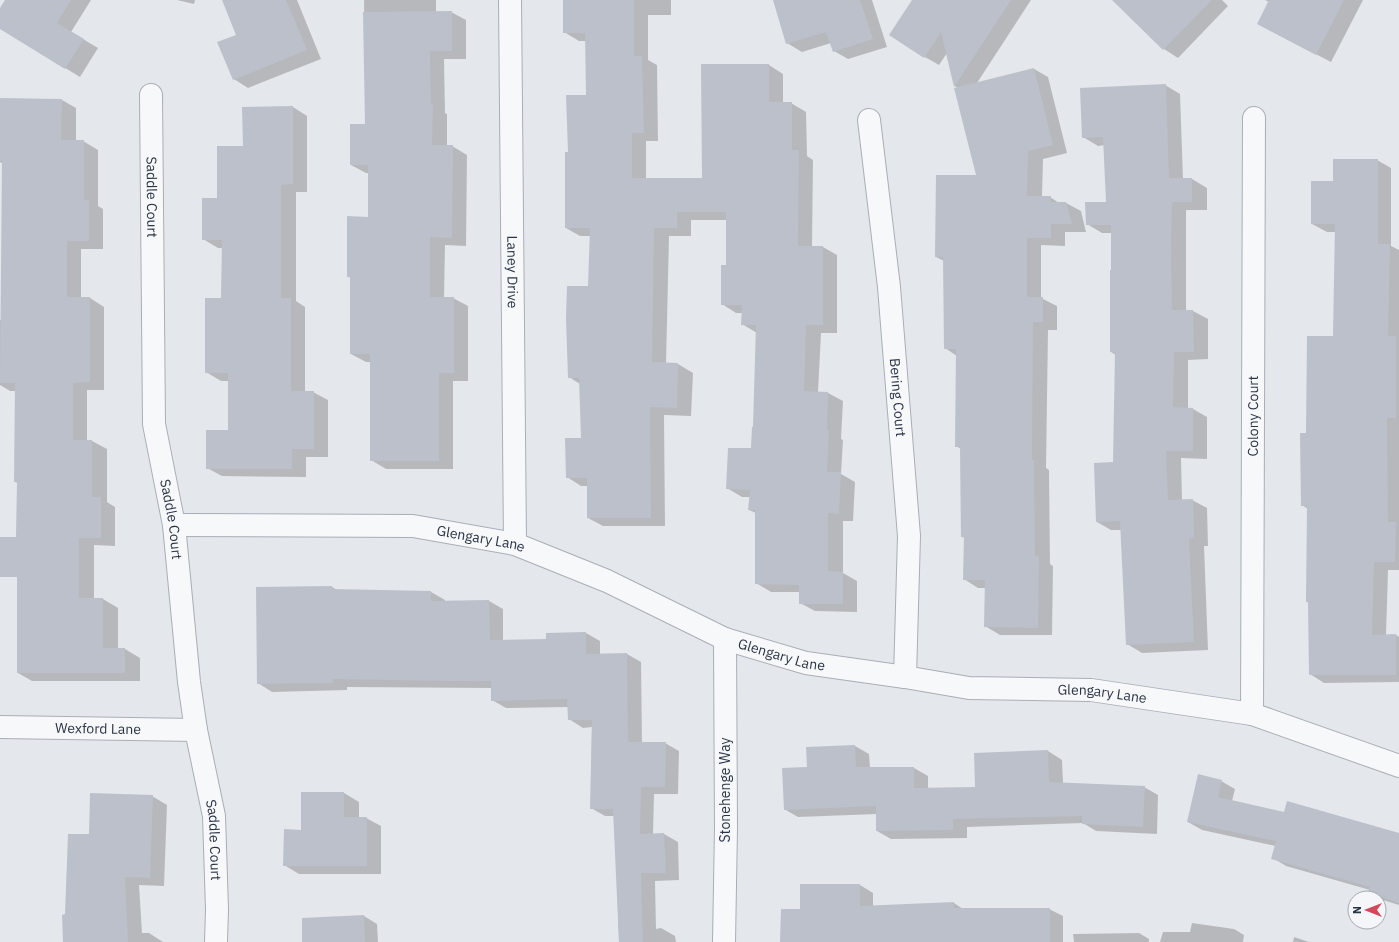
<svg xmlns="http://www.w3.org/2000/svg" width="1399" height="942" font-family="'IBM Plex Sans',sans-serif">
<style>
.shadow{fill:#0003}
.building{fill:#bbc0ca}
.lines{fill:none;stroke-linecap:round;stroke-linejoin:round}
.street-casing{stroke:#a9aeb7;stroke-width:24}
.street{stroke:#f7f8fa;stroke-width:22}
.labels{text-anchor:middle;stroke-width:3;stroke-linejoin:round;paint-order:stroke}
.street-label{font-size:14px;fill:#2b3445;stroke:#f4f6f9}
</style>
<rect width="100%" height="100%" fill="#e4e7ec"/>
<g class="shadow">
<path d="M6,0h85l-20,32 27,16 -18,29 -80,-49v-18z"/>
<path d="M177,0h18l-1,4z"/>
<path d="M223,0h74l24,59 -73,29 -14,-9 3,-44z"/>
<path d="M364,0h72v12h15l15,8v39h-22l1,54 2,1v32h5l15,9 -1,91 -21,-1 -1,53h9l15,8v75h-15v88h-67l-15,-9v-98h-5l-15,-8v-76l-3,-2 21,-58v-45h-3l-15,-8 15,-40z"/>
<path d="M564,0h107v15h-23v45l9,5 1,76h-12v38h57l66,-114 14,9v29h8l15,9 1,44 6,4 -1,87h11l14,8v78h-16l-3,59 10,1 15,8 -2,38 2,1 -2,34 14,8 -2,39h-10v52l14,8v31l-42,-1 -15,-8v-11h-29l-15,-9v-70l-7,-3 1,-13h-8l-15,-9 25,-39 2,-20 3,-96 -15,-9v-11h-6l-14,-9 5,-38v-46h-36v16h-22l-3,128h12l15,9 -2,43 -27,-1 1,111h-62l-15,-8v-32h-7l-14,-9 15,-38 -2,-55 -11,-7 20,-90 2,-51h-11l-14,-8 3,-75 18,-57 -1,-55h-7l-15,-9z"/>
<path d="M774,0h98l15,47 -39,12 -14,-8 -3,-8 -29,9 -15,-9z"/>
<path d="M913,0h118l-54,83 57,-14 14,8 19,76 -24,6 -1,38h8l9,6h7l15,8 5,21h-21v14l-24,-1v53l16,8v24h-9l-2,138 3,2 1,94 3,2 -1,69h-52l-15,-9 1,-38h-8l-14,-9 1,-41 -3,-1 -1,-88 -5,-3 1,-90 -12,-8 -1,-87 -8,-4 42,-81 -20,-88 -3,-2 -8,-33 -8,12 -14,-8z"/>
<path d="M1133,0h89l6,6 -50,52 -14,-9z"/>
<path d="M1265,0h98l-32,62 -58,-30 -4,-30z"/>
<path d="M1165,85l15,9 3,85h9l15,9v22h-21v101h7l15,8v40l-20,1v49h5l14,8v42l-26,-1 1,42h10l15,8 1,38h-4l4,104 -66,3 -15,-9 -6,-114h-10l-14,-8 17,-59 2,-108 -5,-3 1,-119h-10l-15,-9 20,-21 -2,-58 -7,1 -15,-9z"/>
<path d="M0,99l62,1 14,8v33h7l15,9v56l5,3v40h-22v49h9l14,9v83h-17v51h5l15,8v53l8,5v39l-21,-1v54h9l15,9v41h7l15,9v23h-108l-14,-8v-95l-3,-2 2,-38 1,-55 -3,-1 1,-91h-6l-10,-6v-65h2l1,-156 -3,-2z"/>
<path d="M293,107l14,9v76h-11v109l9,6v85h8l15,8v57h-22v20l-84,-1 -15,-8 22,-37v-50h-8l-15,-9 16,-73 1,-51h-5l-15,-9 15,-40 26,-52z"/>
<path d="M1377,160l14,8v78l8,4v320h-11l-2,65h10l3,2v45l-75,1 -14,-9 -1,-71 -2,-1 1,-93 -6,-4 5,-71 27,-97 2,-105h-9l-15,-8 22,-42z"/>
<path d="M332,587l5,3 94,2 14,8v2l44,-1 14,8v32l44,-1 39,-7 14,8v14l27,-1 14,8 1,81h23l14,8 -1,43h-24l-1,41 11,-1 14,8 1,38 -24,1 1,48 5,-1 14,8 1,6h-57l-4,-126h-10l-14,-8 1,-81 -9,1 -14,-9 -1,-12 -62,1 -14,-8v-12l-145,-1v3l-75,2 -14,-9z"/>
<path d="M855,746l14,8 1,14h44l14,8v13l48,-1 72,-37 14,9 1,23 81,4 14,8 -1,39 -61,-3 -13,-8 -116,4v11l-76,1 -14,-8v-17l-79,3 -14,-8 24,-41 -1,-20z"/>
<path d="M1221,781l14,8 -3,12 53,12 114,21v71l-16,-5 -14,-8 1,-2 -84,-24 -13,-8 3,-12 -74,-16 -14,-8z"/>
<path d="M302,793h42l15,9v16h7l15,8v48h-82l-15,-9 18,-34z"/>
<path d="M152,796l15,9 -3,81 -25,-1 3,48h7l14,9h-99l2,-27 24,-80z"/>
<path d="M860,885l13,8v13l81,-3 9,6h86l14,7v26h-282l20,-32z"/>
<path d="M364,916l13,8 1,18h-75z"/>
<path d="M1192,923l42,6 10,6 -1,7h-83l3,-10h27z"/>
<path d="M1139,933l10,6v3h-75l-1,-8z"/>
<path d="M1294,937l15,5h-16z"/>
</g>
<g class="building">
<path d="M5,0h66l-14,23 27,16 -19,30 -65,-40v-21z"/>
<path d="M222,0h64l21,50 -74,30 -16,-38 19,-7z"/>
<path d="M563,0h71v56h8l2,77h-12v45h70l-1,-114h68v38h23v48h7l-1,96h25v79h-17l-2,66 24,1 -1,38h2l-2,42h14l-2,42 -11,-1v58l15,1v32h-44v-19l-44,-1v-74h-7l2,-20 -24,-1 2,-41h23l1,-21h1l3,-102h-15l1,-20h-21v-40h5v-53h-49v16h-23l-2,134 26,1 -1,45 -27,-1 1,111h-64v-40h-21l-1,-40h16l-2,-60h-11l-2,-60 1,-32h21l2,-58h-25v-76h3l-2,-57h20l-1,-62h-22z"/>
<path d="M773,0h87l13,39 -40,13 -7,-20 -40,12z"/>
<path d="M912,0h99l-57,87 -13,-55 -17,26 -35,-23z"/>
<path d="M1112,0h100l-49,50z"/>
<path d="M1269,0h75l-28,55 -59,-31z"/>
<path d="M452,11v40h-22l1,53h2l-1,41h21l-1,93 -22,-1v60h24v76h-15v88h-69v-107h-20v-77h-3v-61l21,1v-52h-18v-41h15l-2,-112z"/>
<path d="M1034,68l19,77 -25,6 -1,45h24v6h15l6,22h-21v14h-24v59h16v25h-10l-1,138h2l1,96h4l-1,72 -54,-1 1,-47h-22l1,-43h-3l-1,-90h-5l1,-98h-12l-1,-92h-8l1,-82h40l-22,-87z"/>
<path d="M1166,84l3,94h23v24h-20l-1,47 1,61h21l1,42h-20l-1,55 20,1v43h-27l2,49 25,-1 1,39 -5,1 5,103 -68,3 -6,-124 -24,1 -2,-59 19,-1 2,-110h-5v-82h1v-45h-25l-1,-23h21l-3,-65 -21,1 -2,-50z"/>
<path d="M0,98l62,1 -1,41h23v60h5v41h-22v56h23v85l-17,1v57h19v57h9v41h-22v60h24v50h22v25h-108v-96h-17v-40h16l1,-55h-3l1,-99h-15l2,-222h-2z"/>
<path d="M293,106v78l-12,1v113h10v93h23v58h-22v20h-86v-39h22v-57h-23v-75h16l1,-58h-20v-42h15v-52h26l-1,-39z"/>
<path d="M1333,159h45v85h12l-2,92h8v82h-9l1,104h8l-1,40h-21l-2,73 24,-1v41h-87l-1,-73h-2l1,-96h-6l-1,-73h6l1,-97h26l2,-112h-24v-43h22z"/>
<path d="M332,586v3l99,2v10l58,-1 1,40 56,-1v-6l40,-1v22l41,-1 1,89h38l-1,45h-24l-1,47 24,-1 2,40h-25l2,69h-24l-6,-133h-23l2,-89h-24l-1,-21 -76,2v-20h-39l-119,-2v4l-76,1 -1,-97z"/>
<path d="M855,745l1,22h58v21l61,-1 -1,-34 74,-3 1,32 96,4 -2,41 -61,-3v-8l-129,3v11l-77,1v-25l-92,4 -2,-42 25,-1 -1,-20z"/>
<path d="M1198,774l24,6 -4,17 66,15 3,-11 112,32v70l-31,-11 2,-5 -99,-28 5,-18 -89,-19z"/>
<path d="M301,792h43v25h23v49h-84l1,-37 17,1z"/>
<path d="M90,793l63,2 -3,83 -25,-1 3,65h-65l-1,-27 3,-1 3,-80h21z"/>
<path d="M800,884h60v22l94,-4v6h96v34h-270l1,-33h19z"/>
<path d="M364,915l1,27h-63v-24z"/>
</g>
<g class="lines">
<g class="street-casing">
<g id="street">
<path id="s1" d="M510,0l5,544"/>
<path id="s2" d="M151,95l3,329 20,101 15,157 7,48 18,86 3,93 -1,33"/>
<path id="s3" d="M869,120l20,167 20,249 -4,141"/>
<path id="s4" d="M174,525l239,1 102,18 92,37 118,58 81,24 99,14 64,11 122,2 161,24 147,52"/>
<path id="s5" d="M1252,714l2,-596"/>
<path id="s6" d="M0,727l196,3"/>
<path d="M724,942l2,-114 -1,-189"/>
</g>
</g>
<use href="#street" class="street"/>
</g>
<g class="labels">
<g class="street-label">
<text dy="5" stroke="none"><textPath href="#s2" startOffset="102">Saddle Court</textPath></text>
<text dy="5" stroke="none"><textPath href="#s1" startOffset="272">Laney Drive</textPath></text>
<text dy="5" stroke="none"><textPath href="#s3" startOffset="279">Bering Court</textPath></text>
<text dy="5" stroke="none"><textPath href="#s5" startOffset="298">Colony Court</textPath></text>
<text dy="5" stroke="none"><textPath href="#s2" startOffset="426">Saddle Court</textPath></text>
<text dy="5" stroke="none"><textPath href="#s4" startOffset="308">Glengary Lane</textPath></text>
<text dy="5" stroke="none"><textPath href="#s4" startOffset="632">Glengary Lane</textPath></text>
<text dy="5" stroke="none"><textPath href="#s4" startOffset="956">Glengary Lane</textPath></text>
<text dy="5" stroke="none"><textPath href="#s6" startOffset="98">Wexford Lane</textPath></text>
<text transform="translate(725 790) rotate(-90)" y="5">Stonehenge Way</text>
<text dy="5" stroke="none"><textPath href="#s2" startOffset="750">Saddle Court</textPath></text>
</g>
</g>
<g transform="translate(1367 910) rotate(270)"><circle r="19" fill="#f4f6f9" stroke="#a4a8b1"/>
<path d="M0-3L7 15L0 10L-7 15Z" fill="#d1495b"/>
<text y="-6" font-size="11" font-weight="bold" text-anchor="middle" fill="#2b3445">N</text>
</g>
</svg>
